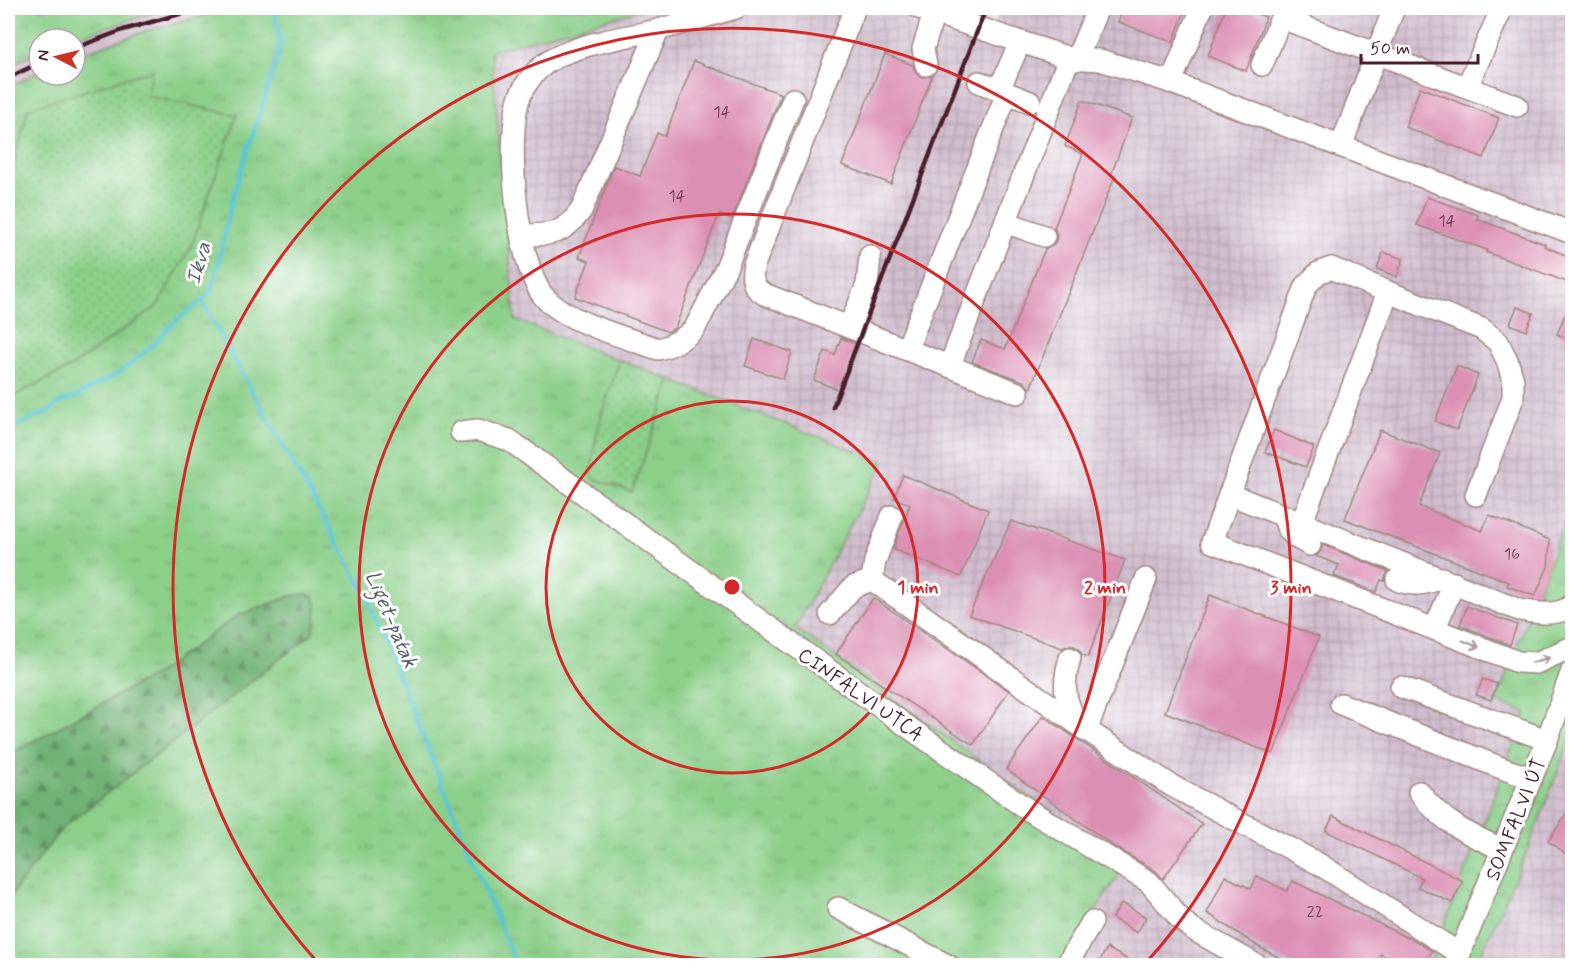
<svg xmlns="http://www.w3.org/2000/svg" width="1580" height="973" font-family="Mynerve,sans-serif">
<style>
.industrial{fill:url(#industrial-grid)}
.railway{fill:#d0bdcd}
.grass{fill:url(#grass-tufts);stroke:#6a775a;stroke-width:1.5}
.forest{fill:url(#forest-firs);stroke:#5d6850;stroke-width:1.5}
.garden{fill:url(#garden-dots);stroke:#6a775a;stroke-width:1.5}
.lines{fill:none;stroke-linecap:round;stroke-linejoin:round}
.stream{stroke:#5ac6d2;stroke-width:4.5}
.building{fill:#db8fb2}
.minor-casing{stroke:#a08682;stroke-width:24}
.minor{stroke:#fff;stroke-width:21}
.rail{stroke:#4a1f2b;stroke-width:4.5}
.oneway{stroke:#ae9aa0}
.ring{fill:none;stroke:#d62828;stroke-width:3}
.labels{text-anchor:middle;stroke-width:6;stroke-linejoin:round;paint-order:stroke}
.number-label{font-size:16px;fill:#6e3b4d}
.street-label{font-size:20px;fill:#4a1f2b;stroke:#fff}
.water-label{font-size:21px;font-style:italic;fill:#505965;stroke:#fff}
.centre{fill:#d62828;stroke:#fff;stroke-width:3}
.ring-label{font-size:18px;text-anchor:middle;font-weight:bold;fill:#d62828;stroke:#fff;stroke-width:6;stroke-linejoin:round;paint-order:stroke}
</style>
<defs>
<pattern id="industrial-grid" width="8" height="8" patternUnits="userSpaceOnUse" patternTransform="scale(1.5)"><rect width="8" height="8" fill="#d0bdcd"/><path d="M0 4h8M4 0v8" fill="none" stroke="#b4a2b0"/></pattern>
<pattern id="grass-tufts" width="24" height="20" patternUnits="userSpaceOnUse" patternTransform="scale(1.5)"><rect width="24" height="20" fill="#8bcf89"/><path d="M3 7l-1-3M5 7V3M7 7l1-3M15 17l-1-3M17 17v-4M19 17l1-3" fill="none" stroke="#79b176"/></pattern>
<pattern id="forest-firs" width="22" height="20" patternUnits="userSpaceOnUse" patternTransform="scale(1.5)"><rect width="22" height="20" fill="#70b275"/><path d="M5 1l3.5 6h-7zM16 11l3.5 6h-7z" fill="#5e9060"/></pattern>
<pattern id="garden-dots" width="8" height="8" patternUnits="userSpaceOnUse" patternTransform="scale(1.5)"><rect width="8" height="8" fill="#8bcf89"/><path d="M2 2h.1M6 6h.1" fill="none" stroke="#79b176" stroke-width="1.8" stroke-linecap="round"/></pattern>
</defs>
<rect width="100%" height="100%" fill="#fff"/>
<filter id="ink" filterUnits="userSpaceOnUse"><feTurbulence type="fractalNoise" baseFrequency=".0167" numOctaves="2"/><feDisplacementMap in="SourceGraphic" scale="12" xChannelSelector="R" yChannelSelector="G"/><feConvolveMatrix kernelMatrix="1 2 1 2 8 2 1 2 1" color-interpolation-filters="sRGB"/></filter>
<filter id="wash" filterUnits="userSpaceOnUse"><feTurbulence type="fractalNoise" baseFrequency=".008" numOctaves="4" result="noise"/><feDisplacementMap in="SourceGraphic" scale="24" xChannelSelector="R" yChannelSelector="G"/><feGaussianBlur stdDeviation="1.35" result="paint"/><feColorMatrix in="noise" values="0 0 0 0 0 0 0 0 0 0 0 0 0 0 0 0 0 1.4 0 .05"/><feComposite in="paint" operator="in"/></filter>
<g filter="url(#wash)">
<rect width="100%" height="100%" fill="#f5edda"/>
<g class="industrial">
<path d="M647,8h332l-2,8 17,7 6,-15h572v495l-76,199 30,10 -97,253h-369l66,-102 -84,-57 -247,-178 89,-166 -369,-142 -24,-269z"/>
<path d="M1572,734v231l-96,1 54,-122z"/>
</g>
<g class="railway">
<path d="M169,8h64l-90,24 -68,24v-17h-6z"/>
<path d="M39,51v20l-31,17v-22z"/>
</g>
<g class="grass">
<path d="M8,8h161l-100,31h-30v12l-31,15z"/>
<path d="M233,8h414l-156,43 24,269 369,142 -89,166 247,178 85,56 -67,103 -1052,1v-878l31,-17v4h36v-19l7,-3 61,-21z"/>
<path d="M1572,503v231l-42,110 -54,121 -47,1 97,-254 -30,-10z"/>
</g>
<path class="forest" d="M306,594l8,3c5,13 2,24 -2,37l-251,195 -53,71v-145l148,-81 82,-59 56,-20z"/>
<g class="garden">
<path d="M152,70l-5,26 90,19 -46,132 -34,59 -86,61 -63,32v-210l20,-81z"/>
<path d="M620,360l51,20 -39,112 -40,-14c-1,-39 15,-81 28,-118z"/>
</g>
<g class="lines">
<g class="stream">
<path d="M202,302l161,286 153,378"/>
<path d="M8,430l43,-20 7,-7 15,-5 46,-25 34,-28 18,-20 37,-29 7,-17 17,-80 46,-143 2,-17 -7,-31"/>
</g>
</g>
<g id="blocks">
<g class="building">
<path d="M1123,8h63l-13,34 -55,-20z"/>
<path d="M1226,8h14l26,9 -20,54 -38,-15z"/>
<path d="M885,54l28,11 3,8 5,4 11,-1 -41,108 -49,-19z"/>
<path d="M694,61l87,33 -49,125 -13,-5 -44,114 -7,4 -93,-35 14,-36 -10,-4 35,-91 26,10 17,-43 8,3z"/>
<path d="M1420,87l79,31 -15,40 -79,-31z"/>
<path d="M1082,100l50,18 -21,57 4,1 -85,213 -7,-8 -51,-19 9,-22 24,9 40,-100 7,-3 4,-5 1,-7 -3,-6 29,-74 -18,-8z"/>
<path d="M1427,197l51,18 -1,4 68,25 -1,2 28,12v26l-86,-32 1,-2 -70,-25z"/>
<path d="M1383,252l20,7 -6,18 -20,-8z"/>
<path d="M1572,298v43l-15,-7z"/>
<path d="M1517,307l16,6 -7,18 -16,-7z"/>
<path d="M841,338l15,6 -17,46 -25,-10 11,-29 10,4z"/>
<path d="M754,339l38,13 -9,27 -38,-13z"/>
<path d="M1457,366l21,9 -21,55 -22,-9z"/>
<path d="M1274,430l40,17 -8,20 -41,-15z"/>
<path d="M1380,430l60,23 -21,53 63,25 7,-16 61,25 -2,27 -13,29 -28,-10 2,-4 -164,-63z"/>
<path d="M903,475l85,35 -27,67 -68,-28 17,-45 -16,-6z"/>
<path d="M1011,521l114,39 -37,97 -6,-2 -3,-6 -5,-3h-7l-5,2 -93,-33z"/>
<path d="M1323,545l65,26 -4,10 -3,-1 -5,12 -42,-16 5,-11 -23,-9 5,-5z"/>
<path d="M1210,595l109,42 -46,117 -108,-42z"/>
<path d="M873,598l136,93 -36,54 -137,-91z"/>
<path d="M1467,606l50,19 -7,20 -50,-20z"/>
<path d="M1483,679l14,5 -6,16 -15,-5z"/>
<path d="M1043,716l159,108 -39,55 -7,-8 -41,-24 -109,-78z"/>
<path d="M1572,805v53l-24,-17z"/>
<path d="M1333,816l130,65 -11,22 -34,-16 4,-9 -96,-47z"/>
<path d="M1225,876l26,13 6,-13 30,15 6,-10 115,57 1,-1 23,14 -8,15h-22l-21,-12 -6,12h-80l-36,-19 -52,-34z"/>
<path d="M1122,903l24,14 -9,16 -25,-15z"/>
<path d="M1107,948l32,18h-42z"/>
</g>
</g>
</g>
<g filter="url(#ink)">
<use href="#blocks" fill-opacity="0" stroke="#a08682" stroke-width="1.5"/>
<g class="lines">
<g class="minor-casing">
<g id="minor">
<path d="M855,8l-101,257c-3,13 -2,22 10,29l254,99"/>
<path d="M919,8l150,50 31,2 64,20 408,153"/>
<path d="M1281,18l236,88"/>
<path d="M658,30c-32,7 -88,15 -113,34 -11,8 -20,20 -25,32 -15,39 -4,173 26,203 24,24 79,38 112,50 15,-3 26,-10 37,-21l31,-60 67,-169"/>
<path d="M1076,60l22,-52"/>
<path d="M926,65l-3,-16 11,-36"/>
<path d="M1262,65l23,-57"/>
<path d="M979,82l51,20"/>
<path d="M1171,82l31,-74"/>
<path d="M1467,87l35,-79"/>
<path d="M999,90l21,-48"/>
<path d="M1341,146l53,-138"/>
<path d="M1005,222l39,14"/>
<path d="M521,235c30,0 43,0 61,-26l76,-179 78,-22"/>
<path d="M1388,292l-57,-24 -13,5 -12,13 -94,256 306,120 18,1 36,-16"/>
<path d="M849,327l18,-42 3,-29"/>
<path d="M907,349l100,-256"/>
<path d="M950,365l119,-307"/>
<path d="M461,432l17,-2 31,10 399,287 122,84 119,71 32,38 13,10 64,36"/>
<path d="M1229,494l290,116c17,3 40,7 53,-5"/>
<path d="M1284,516c2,16 12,22 26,29"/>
<path d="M1302,522l86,-230 94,37 16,13 9,18 6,20v18l-37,97"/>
<path d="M872,580l3,-19 17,-45"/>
<path d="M1397,580c17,7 28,4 45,-2"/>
<path d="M830,614l23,-27 19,-7 204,143"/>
<path d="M1435,628l19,-45"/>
<path d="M1070,658c-8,26 -6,45 9,67l93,61 147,78 141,90"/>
<path d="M1401,687l146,53"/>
<path d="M1341,704l163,65 27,9"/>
<path d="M1086,731l60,-152"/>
<path d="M1419,792c24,31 48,42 83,57"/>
<path d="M838,908l111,58"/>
<path d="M1455,965l92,-225 25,-69"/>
<path d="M1066,966l26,-44"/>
</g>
</g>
<use href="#minor" class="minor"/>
<g class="rail">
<path d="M75,48l48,-18 78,-22"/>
<path d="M8,78l31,-15"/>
<path d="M833,407l153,-399"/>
</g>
</g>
<defs><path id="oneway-shaft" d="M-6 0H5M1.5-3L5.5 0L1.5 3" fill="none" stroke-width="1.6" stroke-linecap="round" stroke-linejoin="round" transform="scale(1.5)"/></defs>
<g class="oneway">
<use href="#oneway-shaft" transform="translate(1471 644) rotate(23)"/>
<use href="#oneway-shaft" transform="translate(1541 660) rotate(-16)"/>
</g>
</g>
<g class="ring">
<circle cx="732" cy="587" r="186"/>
<circle cx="732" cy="587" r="373"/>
<path d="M320 965A559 559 0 1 1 1144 965"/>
</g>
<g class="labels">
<g class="number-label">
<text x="722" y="117">14</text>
<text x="677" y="201">14</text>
<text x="1447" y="226">14</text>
<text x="1512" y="559">16</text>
<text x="1315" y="917">22</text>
</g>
<g class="street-label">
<text transform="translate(861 694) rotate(35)" y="7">CINFALVI UTCA</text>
<text transform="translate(1515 819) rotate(-68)" y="7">SOMFALVI ÚT</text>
</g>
<g class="water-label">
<text transform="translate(198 263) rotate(-74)" y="7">Ikva</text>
<text transform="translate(392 619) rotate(67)" y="7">Liget-patak</text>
</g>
</g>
<circle cx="732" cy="587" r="9" class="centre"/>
<g class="ring-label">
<text x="918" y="593">1 min</text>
<text x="1105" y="593">2 min</text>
<text x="1291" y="593">3 min</text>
</g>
<rect width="1580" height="973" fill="none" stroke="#fff" stroke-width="30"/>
<g transform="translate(57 57) rotate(277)"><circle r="28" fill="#ffffff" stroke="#b7a5aa" stroke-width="1.5"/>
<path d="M0-4.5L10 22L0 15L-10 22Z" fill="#c8321e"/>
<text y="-9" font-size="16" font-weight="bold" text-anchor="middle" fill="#4a1f2b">N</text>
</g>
<path d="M1361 54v9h117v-9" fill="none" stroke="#4a1f2b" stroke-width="3"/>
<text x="1370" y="54" font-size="18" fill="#4a1f2b" stroke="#ffffff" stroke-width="4.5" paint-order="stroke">50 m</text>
</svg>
